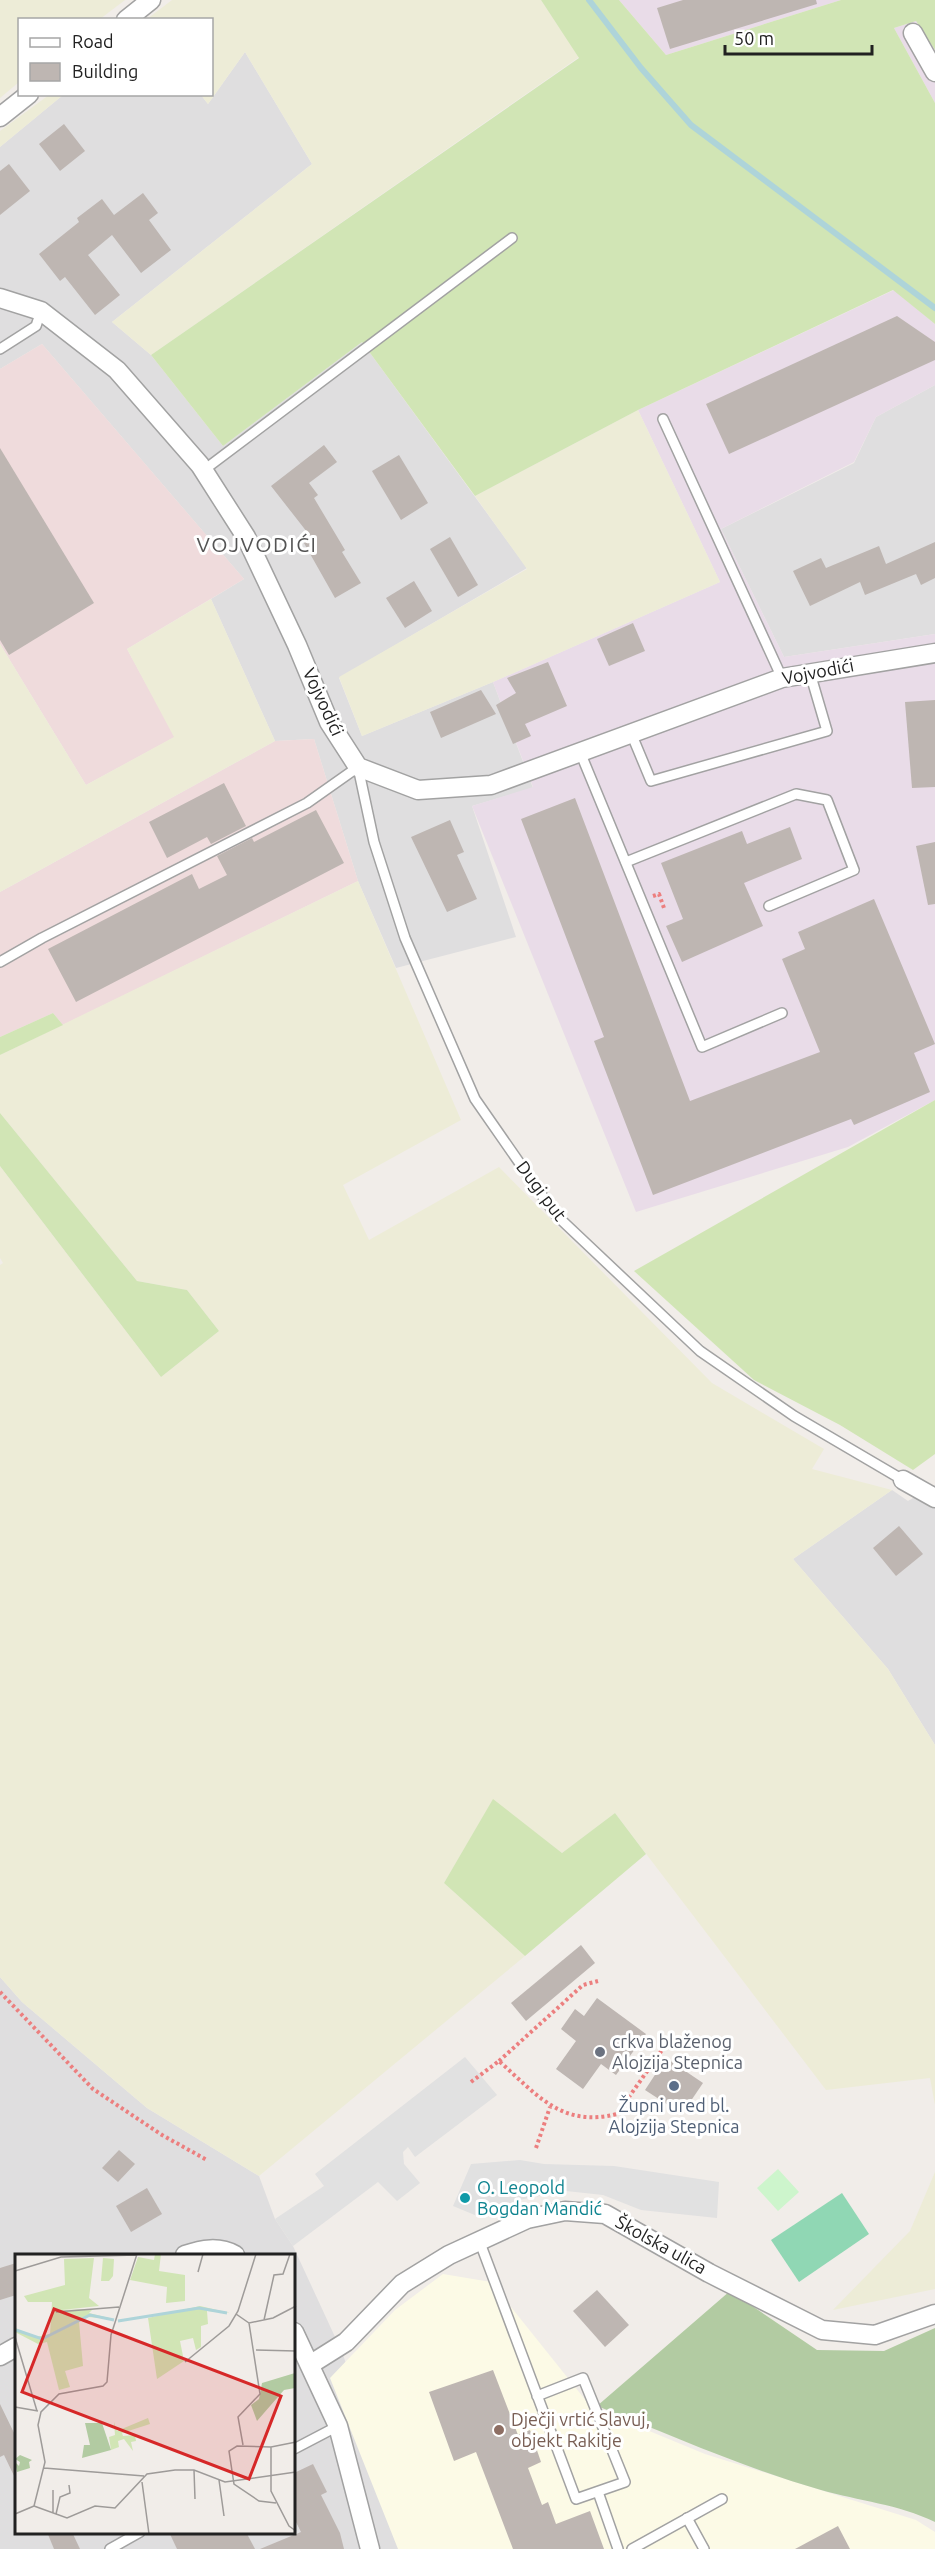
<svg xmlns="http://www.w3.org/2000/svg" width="935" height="2549" font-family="Ubuntu,sans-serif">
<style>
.residential{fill:#dfdedf;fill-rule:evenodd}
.commercial{fill:#efdbdc}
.industrial{fill:#e9dce8}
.education{fill:#fcfae6}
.farmland{fill:#edecd7}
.grass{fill:#d1e5b5}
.forest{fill:#b2cba2}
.park{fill:#cdf5cc}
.pitch{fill:#90d7b4}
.parking{fill:#e1e1e1}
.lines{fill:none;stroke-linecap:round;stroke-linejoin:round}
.stream{stroke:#aed4d9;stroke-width:6}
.building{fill:#beb6b2}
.lane-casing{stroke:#a2a2a2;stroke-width:12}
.street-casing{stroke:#a2a2a2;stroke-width:21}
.path{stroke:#ec7f7f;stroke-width:4;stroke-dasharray:3 3;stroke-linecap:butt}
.lane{stroke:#fff;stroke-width:9}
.street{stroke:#fff;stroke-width:18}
.worship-dot{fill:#6b7280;stroke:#fff;stroke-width:2}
.service-dot{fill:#5c6f8a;stroke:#fff;stroke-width:2}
.culture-dot{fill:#0f9aa8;stroke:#fff;stroke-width:2}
.education-dot{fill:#8d6e63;stroke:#fff;stroke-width:2}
.labels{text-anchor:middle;stroke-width:6;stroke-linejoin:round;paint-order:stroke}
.street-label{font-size:18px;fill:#212121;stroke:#fff}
.worship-label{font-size:18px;fill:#5b616d;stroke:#fff;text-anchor:start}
.service-label{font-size:18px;fill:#4e5e75;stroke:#fff}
.culture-label{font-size:18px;fill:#0d838f;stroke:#fff;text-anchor:start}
.education-label{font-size:18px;fill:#785e54;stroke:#fff;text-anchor:start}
.quarter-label{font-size:21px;letter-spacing:1.5px;fill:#545454;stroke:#fff}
.inset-river{fill:none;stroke:#aed4d9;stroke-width:3}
.inset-road{fill:none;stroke:#9e9b99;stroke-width:1.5}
.view{fill:#d62828;fill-opacity:0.15;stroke:#d62828;stroke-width:3}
.inset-edge{fill:none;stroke:#212121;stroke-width:3}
</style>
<rect width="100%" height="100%" fill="#f1ede9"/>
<g class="residential">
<path d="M245,52l67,112 -200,158 39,33 72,91 139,-104 165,226 -188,110 23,58 131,-54 40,106 -61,18 44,131 -120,31 -38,-87 -44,-142 -39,2 -64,-142 33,-20 -202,-235 -42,25v-222l63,-52h138l7,9z"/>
<path d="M935,385v249l-151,23 -63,-128 133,-66 22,-46z"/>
<path d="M935,1485v260l-47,-76 -95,-110 99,-69 16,11z"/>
<path d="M0,1977l22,25 125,106 112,68 16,43 18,27 49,106 69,197h-411zM16,2255h278v277h-278z"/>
</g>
<g class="commercial">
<path d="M42,344l202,235 -117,70 48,88 -89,48 -86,-141v-275z"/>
<path d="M314,739l44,142 -295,144 -10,-12 -53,24v-145l275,-151z"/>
</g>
<g class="industrial">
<path d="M619,0h222l-175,55z"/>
<path d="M916,21l19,29v53l-41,-75z"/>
<path d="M894,290l41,34v61l-59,32 -22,45 -133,67 63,128 151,-23v466l-87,47 -212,65 -164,-406 61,-19 -40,-105 227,-100 -82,-172z"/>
</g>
<path class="education" d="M443,2274l48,8 100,125 114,47 211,66 19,12v17h-537l-68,-171 65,-68z"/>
<g class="farmland">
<path d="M0,0h125l-25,19 -80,1 -1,62 -19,16z"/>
<path d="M172,0h369l38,57 -428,298 -39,-33 200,-158 -67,-112 -37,52 -7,-9 11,-1v-74l-65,-1z"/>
<path d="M49,95h14l-63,52v-16z"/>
<path d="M638,410l82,172 -227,100 -131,54 -23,-59 188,-108 -52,-73z"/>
<path d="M211,599l64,142 -275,151v-248l86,141 88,-48 -47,-88z"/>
<path d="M358,881l103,239 -118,65 26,55 130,-73 213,216 112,66 -12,20 80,21 -99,69 95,110 47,76v360l-5,-27 -104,12 -211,-277 -53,40 -69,-53 -49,83 81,73 -266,220 -112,-68 -125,-106 -22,-25v-712l3,-2 -3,-5v-92l161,211 58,-46 -32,-41 -50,-9 -137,-168v-58z"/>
<path d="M935,2172v117l-102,21 77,-79z"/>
</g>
<g class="grass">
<path d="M541,0h78l47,55 175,-55h94v50l-19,-29 -22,7 41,75v221l-42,-34 -255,120 -163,86 -113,-154 -139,104 -72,-91 428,-297z"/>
<path d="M53,1013l10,12 -63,30v-18z"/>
<path d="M935,1100v354l-22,16 -73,-45 -86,-45 -120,-109z"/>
<path d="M0,1113l137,168 50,9 32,41 -58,46 -161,-211z"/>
<path d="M493,1799l69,54 53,-40 31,41 -121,102 -81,-73z"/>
</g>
<path class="forest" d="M730,2291l87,59 67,1 51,-23v194c-37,-18 -76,-21 -114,-32 -77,-22 -150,-55 -224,-84z"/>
<path class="park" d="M778,2169l21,23 -21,19 -21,-23z"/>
<path class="pitch" d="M842,2193l27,41 -70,48 -28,-42z"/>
<g class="parking">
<path d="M465,2057l32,38 -82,62 -7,-10 -5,5 1,12 16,19 -23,18 -19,-19 -85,64 -18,-27 49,-33 -9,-12z"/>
<path d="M520,2160l24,4 70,2 105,16 -2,36 -76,-8 -38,-15 -37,-4 -47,9 -37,18 -29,-12 18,-42z"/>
</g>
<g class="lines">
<path class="stream" d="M589,0l52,68 50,57 244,183"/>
</g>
<g class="building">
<path d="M683,0h133l1,4 -147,45 -13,-41z"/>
<path d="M64,124l21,27 -25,20 -21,-27z"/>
<path d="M9,164l21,27 -30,24v-44z"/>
<path d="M143,193l15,20 -9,7 22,30 -30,23 -29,-38 -24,20 32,40 -25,20 -30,-38 -5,4 -21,-27 40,-32 -2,-4 25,-19 12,16z"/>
<path d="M897,316l38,26v18l-206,94 -23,-50z"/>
<path d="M324,445l13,17 -28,21 9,12 -4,3 31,52 -3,2 19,31 -26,15 -35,-62 7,-4 -36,-46z"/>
<path d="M0,448l94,155 -85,52 -9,-15z"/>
<path d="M399,455l29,48 -27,17 -29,-49z"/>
<path d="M450,537l28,48 -20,12 -28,-48z"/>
<path d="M935,542v36l-14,7 -5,-11 -51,21 -5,-13 -50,24 -17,-35 28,-13 5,10 53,-22 7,18z"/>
<path d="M414,581l18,30 -27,17 -19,-30z"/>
<path d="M633,623l12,28 -36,15 -12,-27z"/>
<path d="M548,662l19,44 -42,18 6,12 -18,8 -17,-39 20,-12 -9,-15z"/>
<path d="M481,690l15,24 -55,24 -11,-26z"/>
<path d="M935,700v87l-23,1 -7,-86z"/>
<path d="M224,783l22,43 -35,18 -4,-7 -40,21 -18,-36z"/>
<path d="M575,798l115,303 130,-49 -38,-93 23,-10 -7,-17 76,-33 61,145 -21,9 16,39 -76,33 -3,-6 -198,76 -59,-154 10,-4 -83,-218z"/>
<path d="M316,810l28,53 -268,139 -28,-53 144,-75 7,15 28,-14 -10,-19 35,-18 2,4z"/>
<path d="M450,820l14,32 -7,3 20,44 -30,13 -36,-75z"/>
<path d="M790,827l12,32 -58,24 19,43 -81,36 -16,-36 17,-7 -22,-56 81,-32 5,13z"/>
<path d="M935,842v62l-7,1 -12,-59z"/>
<path d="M899,1526l24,28 -27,22 -23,-28z"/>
<path d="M581,1945l14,18 -69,58 -15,-18z"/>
<path d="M597,1998l49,36 -30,41 -15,-11 -18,25 -27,-20 20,-28 -15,-12 14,-20 9,7z"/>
<path d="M666,2058l37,25 -21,31 -37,-24z"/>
<path d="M119,2150l16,14 -17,18 -16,-14z"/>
<path d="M147,2188l15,26 -31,18 -15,-26z"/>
<path d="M16,2263v32l-16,5v-32z"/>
<path d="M597,2290l32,35 -24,22 -32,-36z"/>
<path d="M493,2370l25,65 12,-5 11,32 -13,6 14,37 6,-3 8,22 34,-13 14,38h-91l-37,-97 -22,9 -25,-69z"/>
<path d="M0,2404l16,33v43l-12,-25 -4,2z"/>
<path d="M313,2464l14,28 -6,3 19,38 4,16h-84l41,-17 -7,-14v-45z"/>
<path d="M838,2526l12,23h-55z"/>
<path d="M47,2532h25l8,17h-26z"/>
<path d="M169,2532h77l9,17h-78z"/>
</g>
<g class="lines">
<g class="lane-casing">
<g id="lane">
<path d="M0,349l36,-23 5,-15"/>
<path d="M663,419l119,259"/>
<path d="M204,470l308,-232"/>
<path d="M631,733l20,48 176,-50 -17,-58"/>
<path d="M580,752l122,295 80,-34"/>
<path d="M626,862l170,-68 31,6 27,70 -85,36"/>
<path d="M0,962l42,-24 265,-135 51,-36 16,75 31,96 70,161 80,115 145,137 94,65 109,64"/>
<path d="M479,2240l97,259 49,-17 -42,-104 -46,18"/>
<path d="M294,2449l44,-23"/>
<path d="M598,2492l20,57"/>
<path d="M687,2518l17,31"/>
<path d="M110,2549l30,-17"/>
<path d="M632,2549l90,-50"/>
</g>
</g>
<g class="street-casing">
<g id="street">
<path d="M126,20l25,-20"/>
<path d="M913,33l22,39"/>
<path d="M0,117l29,-23"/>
<path d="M0,298l41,13 76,59 83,95 46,72 51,108 32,77 29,45 60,23 73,-5 291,-107 153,-25"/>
<path d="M903,1480l32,18"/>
<path d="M185,2255c17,-6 34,-9 50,0"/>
<path d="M294,2332l44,94 32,123"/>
<path d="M0,2356l16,-9"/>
<path d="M311,2364l35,-22 56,-58 47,-29 78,-36 38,-8 40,3 104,59 113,57 53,5 60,-21"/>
</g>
</g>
<g class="path">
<path d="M653,896l6,-2 5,14"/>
<path d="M0,1992l93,97 69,46 45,25"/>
<path d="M499,2061l84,-76 15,-4"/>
<path d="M471,2082l28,-21c38,34 63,67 118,53l50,-71"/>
<path d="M536,2148l14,-41"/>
</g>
<use href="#lane" class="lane"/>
<use href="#street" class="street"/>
</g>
<circle class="worship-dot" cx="600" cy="2052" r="6"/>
<circle class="service-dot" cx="674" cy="2086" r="6"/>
<circle class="culture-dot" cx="465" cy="2198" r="6"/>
<circle class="education-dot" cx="499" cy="2430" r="6"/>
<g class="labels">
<g class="street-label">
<text transform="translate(818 672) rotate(-11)" y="6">Vojvodići</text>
<text transform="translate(323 702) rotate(65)" y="6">Vojvodići</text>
<text transform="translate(541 1191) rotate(53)" y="6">Dugi put</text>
<text transform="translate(661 2245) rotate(29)" y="6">Školska ulica</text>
</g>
<g class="worship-label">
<text x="612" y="2048">crkva blaženog<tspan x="612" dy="21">Alojzija Stepnica</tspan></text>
</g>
<g class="service-label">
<text x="674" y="2112">Župni ured bl.<tspan x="674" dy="21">Alojzija Stepnica</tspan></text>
</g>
<g class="culture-label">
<text x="477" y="2194">O. Leopold<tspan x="477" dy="21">Bogdan Mandić</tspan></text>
</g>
<g class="education-label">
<text x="511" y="2426">Dječji vrtić Slavuj,<tspan x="511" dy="21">objekt Rakitje</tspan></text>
</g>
<g class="quarter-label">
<text x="257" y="552">VOJVODIĆI</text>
</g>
</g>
<g transform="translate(15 2254)">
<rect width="280" height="280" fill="#f1ede9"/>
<path d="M140,0h6l-2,17 26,4v26l-19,2 1,-16 -37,-7 8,-23 16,3zM79,4l-5,40 10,8 -38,4 32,-1 -4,4 24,6 -25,-2 -9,5 4,44 -18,5 5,16 -11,3 -12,-48 -9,2 -23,-12v-4l21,9 14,-3 2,-32h-24l-4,-6 41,-11 -1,-26zM88,4l11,1 -1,17 -4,5h-8zM185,52l30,7 -23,-2 1,13 -7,2v21l-5,3 -3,-12 -13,3 4,20 -27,18 -9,-61zM133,164l2,6 -28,9 1,3 12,-1 1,6 -5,1 2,9 -9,-12 -6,2 1,6 -8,3 -2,-13 6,-2 -1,-13 3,9z" fill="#d1e5b5"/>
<path d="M280,119v15l-11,2 -27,31 -6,-16 8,-6 3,-16zM70,169h17l9,27 -29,8 2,-13h6zM5,201l12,5 -3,2 1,6 -13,4 -2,-10 4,4 1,-4 -5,-3z" fill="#b2cba2"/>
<path class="inset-river" d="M103,67l81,-13 28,5M1,76l26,9 48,-24 24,5"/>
<path class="inset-road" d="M0,17l46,-14 76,-2M183,18l5,-18M41,58l63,-5M221,60l13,9 24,-5 23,-12M249,66l10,-45 9,-1 7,-20M0,83l22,74M241,96l40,1M170,108l44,-36 9,-15 18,-57M0,153l23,4M228,191l-5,-28 22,-23 -11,-71M256,193v44l18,35 7,5M29,214l100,8M179,216l1,29M204,226l5,36M127,228l7,52M261,249l-17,-2 -25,-17 -5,-33 8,-5 34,1 25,-5M19,252l11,-44 -7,-37 3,-13 18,-18 44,-8 4,-4 4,-47 26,-81M19,252l33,12 28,-12 20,2 32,-34 28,-4h19l31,12 71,-10M38,259v-23M0,260l19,-8M41,260l4,-17 10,-4 -1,-8"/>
<path class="view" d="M39,55l227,87 -32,83 -227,-87z"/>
<rect width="280" height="280" class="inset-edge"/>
</g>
<rect x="18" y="18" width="195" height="78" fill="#ffffff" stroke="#a6a6a6" stroke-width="1.5"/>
<rect x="30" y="38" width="30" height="9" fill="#ffffff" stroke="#a6a6a6" stroke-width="1.5"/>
<text x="72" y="48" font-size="18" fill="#212121">Road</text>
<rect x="30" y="63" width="30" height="18" fill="#beb6b2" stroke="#a6a6a6" stroke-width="1.5"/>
<text x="72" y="78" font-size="18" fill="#212121">Building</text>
<path d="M725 45v9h147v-9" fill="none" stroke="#212121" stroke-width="3"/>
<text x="734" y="45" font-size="18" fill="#212121" stroke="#ffffff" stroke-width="4.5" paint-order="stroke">50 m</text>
</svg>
